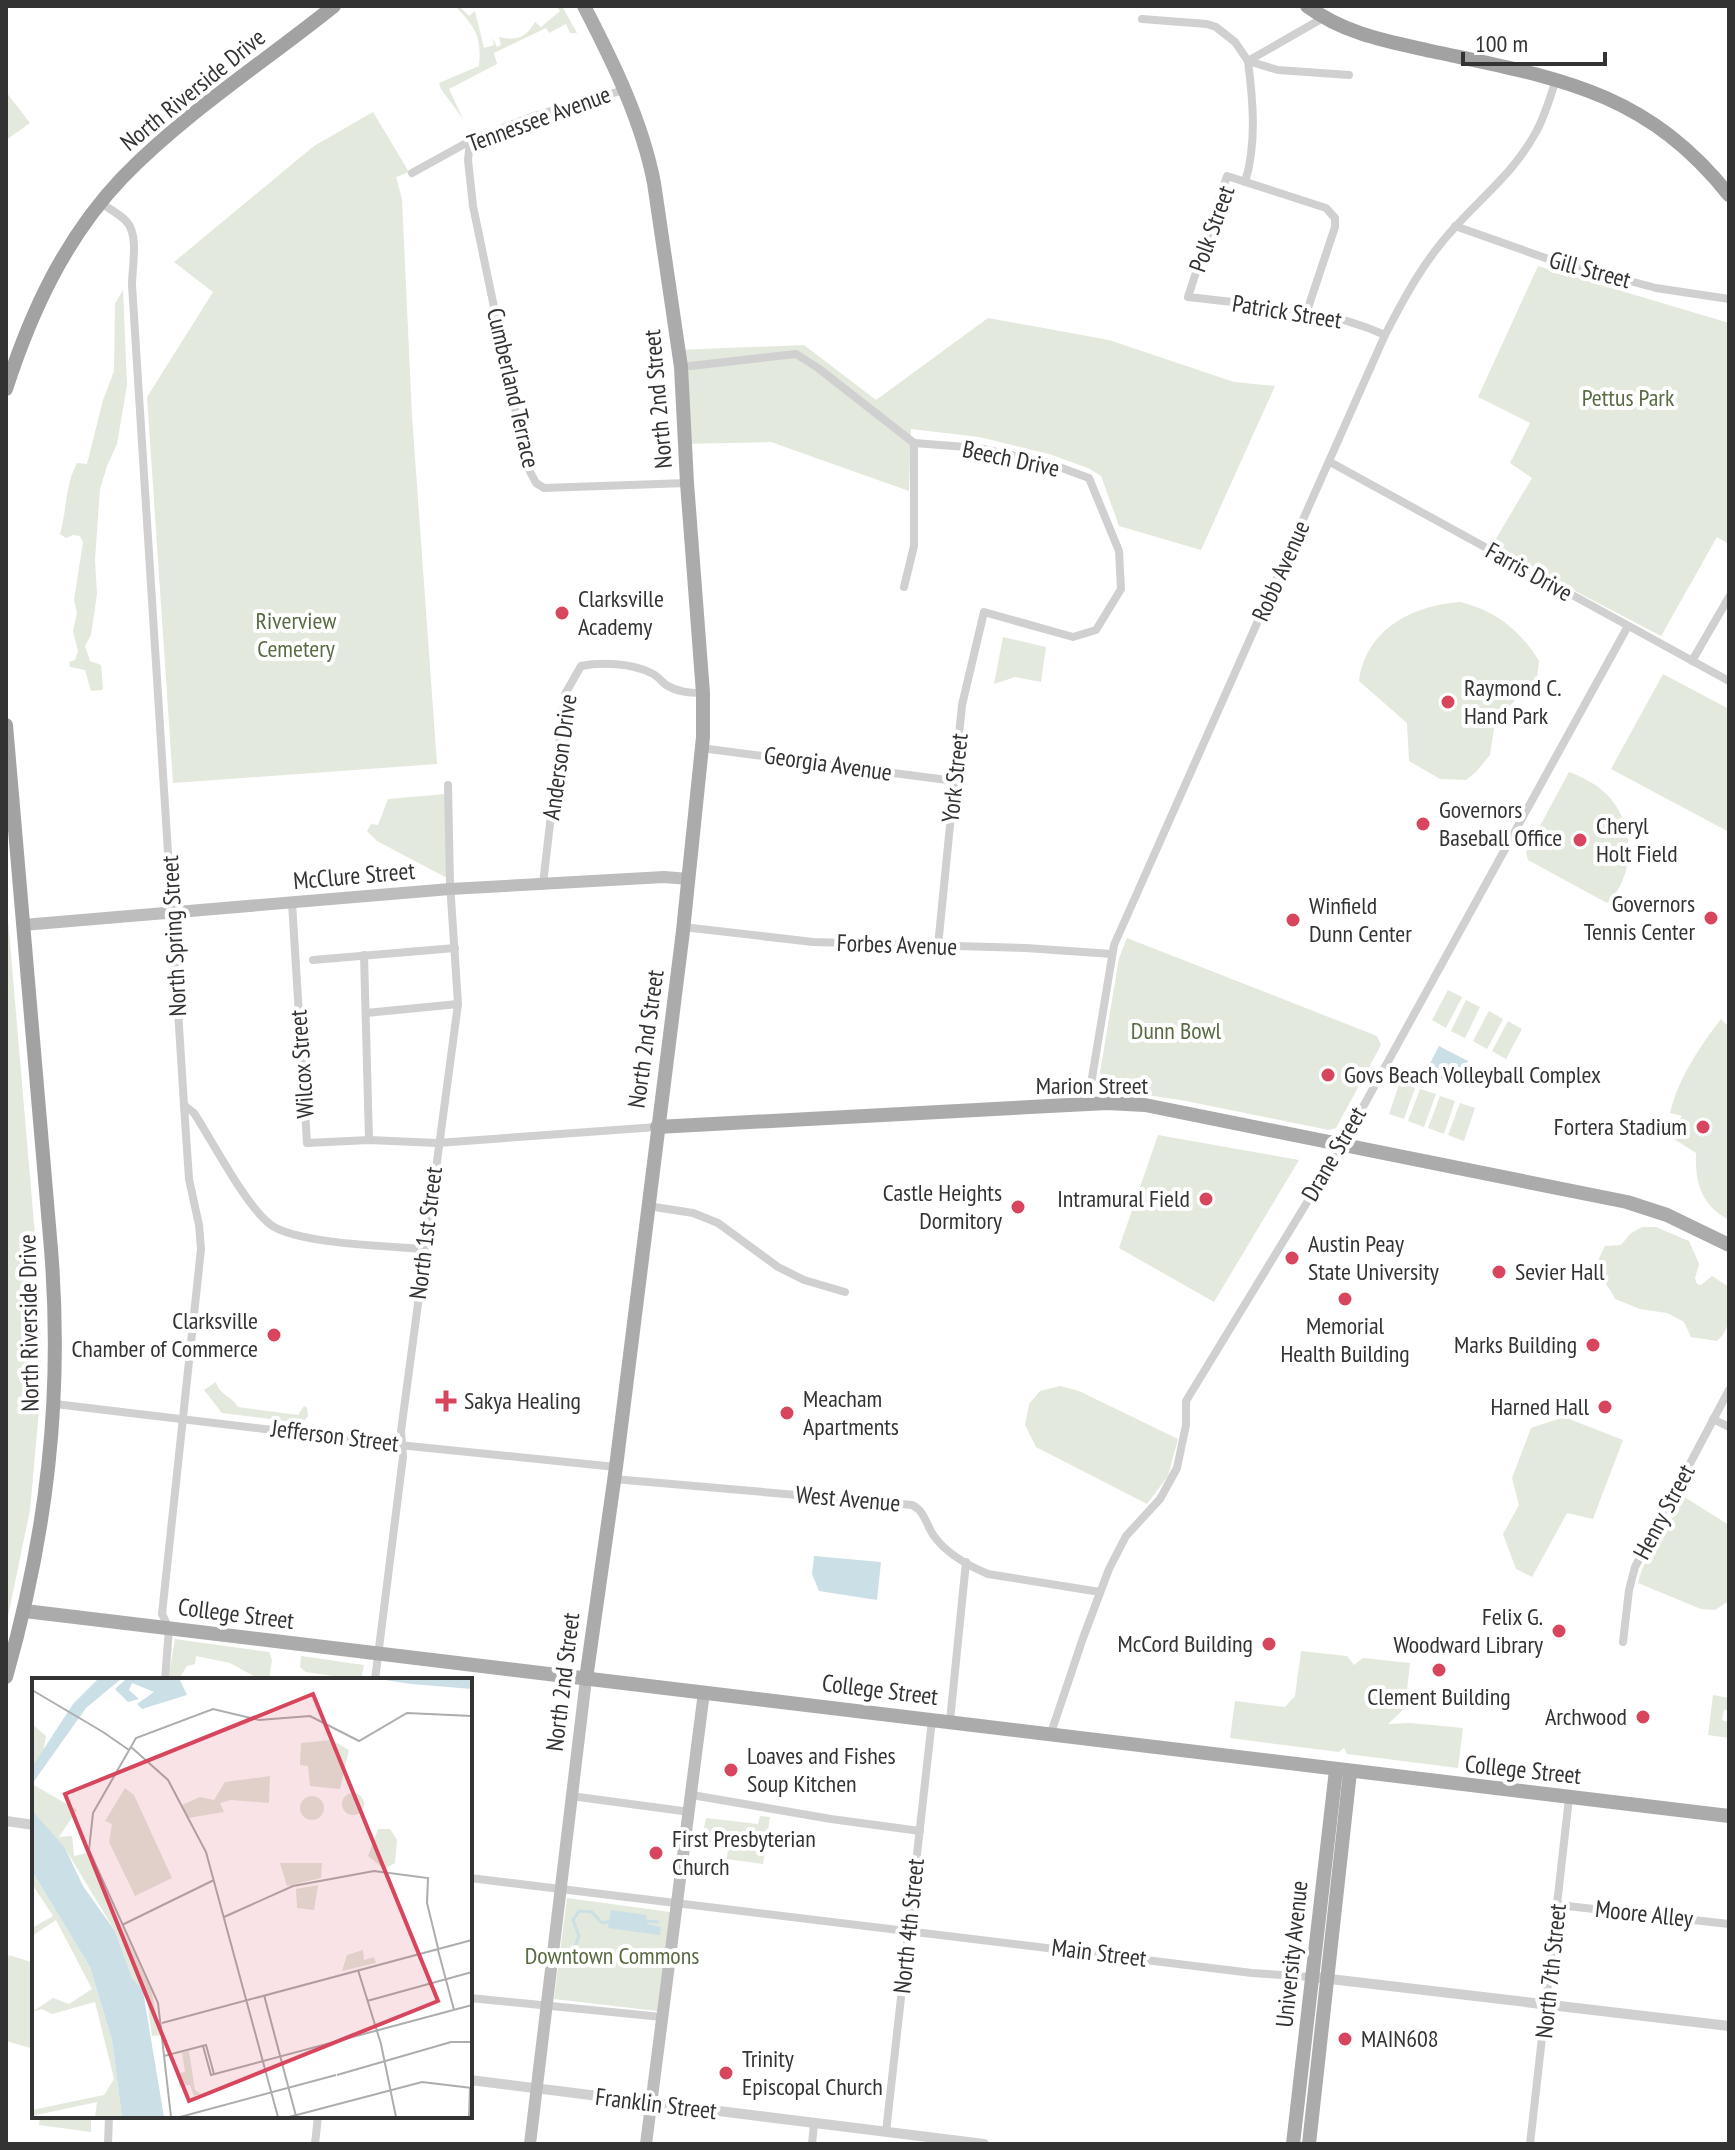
<svg xmlns="http://www.w3.org/2000/svg" width="1735" height="2150" font-family="'PT Sans Narrow',sans-serif">
<style>
.green{fill:#e3e9dc}
.water{fill:#cbdfe7}
.lines{fill:none;stroke-linecap:round;stroke-linejoin:round}
.stream{stroke:#cbdfe7;stroke-width:3}
.minor{stroke:#d0d0d0;stroke-width:8}
.tertiary{stroke:#d0d0d0;stroke-width:10}
.secondary{stroke:#bdbdbd;stroke-width:12}
.primary{stroke:#ababab;stroke-width:14}
.trunk{stroke:#a2a2a2;stroke-width:14}
.poi-dot{fill:#d8465e;stroke:#fff;stroke-width:3}
.labels{text-anchor:middle;stroke-width:8;stroke-linejoin:round;paint-order:stroke}
.street-label{font-size:24px;fill:#333;stroke:#fff}
.park-label{font-size:24px;fill:#596b43;stroke:#fff}
.poi-label{font-size:24px;fill:#333;stroke:#fff;text-anchor:start}
.inset-road{fill:none;stroke:#adadad;stroke-width:2}
.view{fill:#d8465e;fill-opacity:0.15;stroke:#d8465e;stroke-width:4}
.inset-edge{fill:none;stroke:#333;stroke-width:4}
</style>
<rect width="100%" height="100%" fill="#fff"/>
<g class="green">
<path d="M455,6h4l10,10 6,-5 9,37 10,-3 -2,-8 5,10 4,-2 -2,-8c17,4 27,1 36,-15l6,5 19,-16 -4,-5h6l15,27h-7l-4,-9 -17,9 -3,-5 -52,25 3,11 -48,25 14,30 -22,-30 -2,-6 40,-17c3,-30 -4,-39 -24,-60z"/>
<path d="M6,92l24,31 -24,17z"/>
<path d="M373,112l36,60 -13,5 6,22 10,217 25,348 -264,19 -26,-386 66,-105 -39,-30 140,-116z"/>
<path d="M1538,266l191,57v221l-12,-7 -56,99 -170,-89 41,-69 -22,-15 20,-40 -52,-26z"/>
<path d="M123,290l4,95 -10,59 -10,22 -7,23 -5,71 2,34 -6,41 -6,11 5,15 11,4 2,23 -1,2 -11,1 -6,-21 -15,-3 -1,-5 6,-2 3,-9 -5,-20 4,-18 -3,-13 9,-58 -3,-6 -7,-1 -7,3 -6,-4c7,-24 5,-49 17,-71l10,1 16,-64 11,-29 1,-67z"/>
<path d="M988,318l121,22 125,42 41,4 -74,164 -82,-24 -18,-50 -13,-8 -39,-14 -70,-17 -68,-8 -2,62 -138,-49 -90,2 -4,-94 127,-5 72,55z"/>
<path d="M1461,602c36,10 59,28 78,59l-2,16 -42,45 -5,33 -14,17 -10,8 -26,-1 -31,-18 -2,-38 -48,-42c7,-52 54,-76 102,-79z"/>
<path d="M1003,637l43,10 -5,35 -26,-5 -21,7z"/>
<path d="M1663,674l66,35v123l-118,-63z"/>
<path d="M1569,772c16,6 31,14 42,27 24,29 24,78 -4,104l-79,-43 -2,-8z"/>
<path d="M445,794l2,84 -70,-37 -10,-10 4,-7 7,1 10,-26z"/>
<path d="M6,896l30,351 5,98v43l-11,122 -24,116z"/>
<path d="M1127,938l250,98 4,9 -45,83 -7,2 -148,-30 -69,-10 2,-3 -1,-9 -6,-3 -6,2 -1,-4 19,-115z"/>
<path d="M1448,990l14,7 -16,31 -14,-8z"/>
<path d="M1466,1000l14,7 -15,31 -14,-7z"/>
<path d="M1489,1011l14,8 -16,30 -14,-8z"/>
<path d="M1721,1019l8,8v193c-28,-15 -34,-37 -33,-67l-25,-16 11,-21 -12,-3c8,-34 30,-67 51,-94z"/>
<path d="M1508,1021l14,8 -16,30 -14,-8z"/>
<path d="M1400,1082l15,6 -11,31 -15,-5z"/>
<path d="M1420,1089l16,5 -12,33 -16,-6z"/>
<path d="M1440,1096l15,5 -11,33 -16,-6z"/>
<path d="M1460,1103l15,5 -11,33 -16,-6z"/>
<path d="M1158,1135l141,25 -85,142 -95,-54z"/>
<path d="M1642,1227h14l33,14 10,23 -4,14 2,6 4,1 11,-9 17,11c0,19 4,41 -12,54l-26,-4 -7,-15 -17,-9 -27,-4 -25,-10c-5,-12 -15,-20 -20,-32l10,-21 16,-1 9,-11z"/>
<path d="M216,1382c3,13 16,14 22,25l60,8 6,-9 3,2 1,8 -6,7 -80,-10 -18,-23z"/>
<path d="M1060,1386l19,5 99,48 -10,37 -21,28 -111,-57 -11,-22 4,-21 11,-13z"/>
<path d="M1564,1417l59,23 -30,79 -26,-6 -35,64 -16,-8 -13,-35 16,-29 -7,-27 19,-50z"/>
<path d="M1681,1495l48,30v76l-14,9 -14,-1 -63,-26 4,-14z"/>
<path d="M175,1639l94,13 3,8 -3,20h-8l-31,-17 -34,-7 -1,8 -8,2 -9,14h-10z"/>
<path d="M1301,1651l46,5 7,9 9,-7 47,5 -5,45 -17,16 22,-1 53,5 -5,40 -111,-14 -3,-6 -5,4 -109,-14 5,-37 50,6 10,-11z"/>
<path d="M301,1656l63,9 -3,15 -55,-8 -6,-5z"/>
<path d="M1713,1695l16,3v12h-5l-2,10 7,2v16l-21,-3z"/>
<path d="M760,1816l10,1 -7,47 -36,-5 1,-12 -27,-5 5,-24 52,6z"/>
<path d="M567,1898l103,14 -13,99 -103,-12z"/>
<path d="M9,1955l25,8v86l-28,-8v-78z"/>
<path d="M40,2116h51v16l-52,-7z"/>
</g>
<g class="water">
<path d="M1439,1046l29,15 -13,25 -29,-15z"/>
<path d="M814,1556l67,6 -4,38 -58,-9 -7,-17z"/>
<path d="M611,1910l35,5 1,9 14,3 -1,8 -52,-7z"/>
</g>
<g class="lines">
<g class="stream">
<path d="M576,1949l8,7 1,7"/>
<path d="M582,1963l-8,-14 5,-13 -6,-16 6,-9 13,1 10,11 16,-3 14,7 15,-6 11,1"/>
</g>
<g class="minor">
<path d="M1142,19l65,5 9,3 19,15 13,19 30,9 71,5"/>
<path d="M1248,61l75,-43"/>
<path d="M470,141l-2,19 5,46 54,260 9,17 8,5 143,-5"/>
<path d="M412,173l58,-32 64,-25 83,-24 7,-4"/>
<path d="M1245,182c12,-38 8,-82 3,-121"/>
<path d="M101,203c8,6 19,11 26,19 12,14 5,46 5,63l52,820 5,74 10,46 2,24 -39,365 7,14 -4,52"/>
<path d="M1455,226l99,35 102,27 73,11"/>
<path d="M1307,311l28,-84v-9l-9,-10 -99,-32 -39,121c66,8 135,10 197,38"/>
<path d="M681,367l115,-13 22,14 96,75 65,5 69,15 41,15 30,73 2,38 -25,41 -23,7 -89,-25 -22,93 -24,241"/>
<path d="M1330,462l399,219"/>
<path d="M904,587l10,-41v-103"/>
<path d="M1692,661l37,-64"/>
<path d="M701,748l254,33"/>
<path d="M543,884l22,-190 16,-28c20,-4 51,-3 70,7 6,2 10,8 15,12 12,7 23,8 37,8"/>
<path d="M292,903l15,240 62,-3 68,3 220,-16"/>
<path d="M683,927l130,15 213,6 86,6"/>
<path d="M364,955l5,185"/>
<path d="M313,960l142,-12"/>
<path d="M366,1013l92,-9"/>
<path d="M1093,1104l-2,-20 23,-139 271,-610c20,-39 40,-76 71,-109 28,-31 60,-56 80,-94 9,-16 14,-35 20,-52"/>
<path d="M184,1105l10,8c19,29 51,92 77,112 27,19 117,21 153,24"/>
<path d="M648,1206l45,7 25,10 60,44 26,13 41,12"/>
<path d="M55,1404l334,40 227,23"/>
<path d="M1713,1419l16,8"/>
<path d="M614,1479l298,26c13,6 14,20 22,31 12,17 35,30 54,38l112,18"/>
<path d="M1623,1642l6,-52 6,-23 94,-177"/>
<path d="M375,1680l28,-223 -2,-26 57,-427 -8,-121 -2,-98"/>
<path d="M950,1721l16,-159"/>
<path d="M1051,1733l32,-95 26,-69 17,-33 34,-37 17,-31 9,-43v-24l156,-256 286,-519"/>
<path d="M692,1795l139,24 89,12"/>
<path d="M571,1796l119,16"/>
<path d="M470,1878l782,95 61,4"/>
<path d="M1558,1905l171,19"/>
<path d="M470,1998l192,19"/>
<path d="M886,2132l46,-412"/>
<path d="M108,2144l1,-28"/>
<path d="M315,2144l3,-28"/>
<path d="M812,2144l2,-20"/>
<path d="M1530,2144l39,-346"/>
</g>
<g class="tertiary">
<path d="M6,1821l28,4"/>
<path d="M1313,1977l416,49"/>
<path d="M470,2080l514,64"/>
</g>
<g class="secondary">
<path d="M23,925l427,-36 214,-12 25,2"/>
<path d="M530,2144l56,-465"/>
<path d="M646,2144l58,-452"/>
</g>
<g class="primary">
<path d="M584,6c29,56 58,115 70,177l27,184 6,116 16,210v44l-20,194 -67,536 -30,212"/>
<path d="M657,1127l450,-24 38,2 482,97 40,13 62,30"/>
<path d="M25,1611l1704,205"/>
<path d="M1293,2144l43,-374"/>
<path d="M1309,2144l41,-372"/>
</g>
<g class="trunk">
<path d="M1307,6c38,28 79,35 124,45 125,27 213,38 298,144"/>
<path d="M6,389c25,-77 59,-151 116,-211 63,-65 141,-115 212,-172"/>
<path d="M6,725l45,524c12,148 -4,285 -45,428"/>
</g>
</g>
<g class="poi-dot">
<circle cx="562" cy="613" r="8"/>
<circle cx="1448" cy="702" r="8"/>
<circle cx="1423" cy="824" r="8"/>
<circle cx="1580" cy="840" r="8"/>
<circle cx="1711" cy="918" r="8"/>
<circle cx="1293" cy="920" r="8"/>
<circle cx="1328" cy="1075" r="8"/>
<circle cx="1703" cy="1127" r="8"/>
<circle cx="1206" cy="1199" r="8"/>
<circle cx="1018" cy="1207" r="8"/>
<circle cx="1292" cy="1258" r="8"/>
<circle cx="1499" cy="1272" r="8"/>
<circle cx="1345" cy="1299" r="8"/>
<circle cx="274" cy="1335" r="8"/>
<circle cx="1593" cy="1345" r="8"/>
<path d="M442 1389h8v8h8v8h-8v8h-8v-8h-8v-8h8z"/>
<circle cx="1605" cy="1407" r="8"/>
<circle cx="787" cy="1413" r="8"/>
<circle cx="1559" cy="1631" r="8"/>
<circle cx="1269" cy="1644" r="8"/>
<circle cx="1439" cy="1670" r="8"/>
<circle cx="1643" cy="1717" r="8"/>
<circle cx="731" cy="1770" r="8"/>
<circle cx="656" cy="1853" r="8"/>
<circle cx="1345" cy="2039" r="8"/>
<circle cx="726" cy="2073" r="8"/>
</g>
<g class="labels">
<g class="street-label">
<text transform="translate(193 90) rotate(-39)" y="8">North Riverside Drive</text>
<text transform="translate(539 119) rotate(-20)" y="8">Tennessee Avenue</text>
<text transform="translate(1212 229) rotate(-70)" y="8">Polk Street</text>
<text transform="translate(1590 270) rotate(15)" y="8">Gill Street</text>
<text transform="translate(1287 312) rotate(9)" y="8">Patrick Street</text>
<text transform="translate(513 388) rotate(77)" y="8">Cumberland Terrace</text>
<text transform="translate(658 399) rotate(-95)" y="8">North 2nd Street</text>
<text transform="translate(1011 459) rotate(12)" y="8">Beech Drive</text>
<text transform="translate(1281 571) rotate(-66)" y="8">Robb Avenue</text>
<text transform="translate(1529 572) rotate(29)" y="8">Farris Drive</text>
<text transform="translate(560 757) rotate(-82)" y="8">Anderson Drive</text>
<text transform="translate(828 764) rotate(8)" y="8">Georgia Avenue</text>
<text transform="translate(955 778) rotate(-84)" y="8">York Street</text>
<text transform="translate(354 876) rotate(-5)" y="8">McClure Street</text>
<text transform="translate(174 936) rotate(-93)" y="8">North Spring Street</text>
<text transform="translate(897 945) rotate(2)" y="8">Forbes Avenue</text>
<text transform="translate(646 1039) rotate(-82)" y="8">North 2nd Street</text>
<text transform="translate(302 1064) rotate(-94)" y="8">Wilcox Street</text>
<text x="1092" y="1094">Marion Street</text>
<text transform="translate(1334 1154) rotate(-60)" y="8">Drane Street</text>
<text transform="translate(426 1233) rotate(-83)" y="8">North 1st Street</text>
<text transform="translate(29 1323) rotate(-91)" y="8">North Riverside Drive</text>
<text transform="translate(335 1436) rotate(7)" y="8">Jefferson Street</text>
<text transform="translate(848 1499) rotate(5)" y="8">West Avenue</text>
<text transform="translate(1664 1512) rotate(-62)" y="8">Henry Street</text>
<text transform="translate(236 1614) rotate(7)" y="8">College Street</text>
<text transform="translate(563 1682) rotate(-83)" y="8">North 2nd Street</text>
<text transform="translate(880 1690) rotate(7)" y="8">College Street</text>
<text transform="translate(1523 1770) rotate(6)" y="8">College Street</text>
<text transform="translate(1644 1914) rotate(6)" y="8">Moore Alley</text>
<text transform="translate(909 1926) rotate(-84)" y="8">North 4th Street</text>
<text transform="translate(1099 1953) rotate(7)" y="8">Main Street</text>
<text transform="translate(1292 1954) rotate(-84)" y="8">University Avenue</text>
<text transform="translate(1551 1971) rotate(-84)" y="8">North 7th Street</text>
<text transform="translate(656 2104) rotate(7)" y="8">Franklin Street</text>
</g>
<g class="park-label">
<text x="1628" y="406">Pettus Park</text>
<text x="296" y="629">Riverview<tspan x="296" dy="28">Cemetery</tspan></text>
<text x="1176" y="1039">Dunn Bowl</text>
<text x="612" y="1964">Downtown Commons</text>
</g>
<g class="poi-label">
<text x="578" y="607">Clarksville<tspan x="578" dy="28">Academy</tspan></text>
<text x="1464" y="696">Raymond C.<tspan x="1464" dy="28">Hand Park</tspan></text>
<text x="1439" y="818">Governors<tspan x="1439" dy="28">Baseball Office</tspan></text>
<text x="1596" y="834">Cheryl<tspan x="1596" dy="28">Holt Field</tspan></text>
<text x="1695" y="912" text-anchor="end">Governors<tspan x="1695" dy="28">Tennis Center</tspan></text>
<text x="1309" y="914">Winfield<tspan x="1309" dy="28">Dunn Center</tspan></text>
<text x="1344" y="1083">Govs Beach Volleyball Complex</text>
<text x="1687" y="1135" text-anchor="end">Fortera Stadium</text>
<text x="1002" y="1201" text-anchor="end">Castle Heights<tspan x="1002" dy="28">Dormitory</tspan></text>
<text x="1190" y="1207" text-anchor="end">Intramural Field</text>
<text x="1308" y="1252">Austin Peay<tspan x="1308" dy="28">State University</tspan></text>
<text x="1515" y="1280">Sevier Hall</text>
<text x="258" y="1329" text-anchor="end">Clarksville<tspan x="258" dy="28">Chamber of Commerce</tspan></text>
<text x="1345" y="1334" text-anchor="middle">Memorial<tspan x="1345" dy="28">Health Building</tspan></text>
<text x="1577" y="1353" text-anchor="end">Marks Building</text>
<text x="803" y="1407">Meacham<tspan x="803" dy="28">Apartments</tspan></text>
<text x="464" y="1409">Sakya Healing</text>
<text x="1589" y="1415" text-anchor="end">Harned Hall</text>
<text x="1543" y="1625" text-anchor="end">Felix G.<tspan x="1543" dy="28">Woodward Library</tspan></text>
<text x="1253" y="1652" text-anchor="end">McCord Building</text>
<text x="1439" y="1705" text-anchor="middle">Clement Building</text>
<text x="1627" y="1725" text-anchor="end">Archwood</text>
<text x="747" y="1764">Loaves and Fishes<tspan x="747" dy="28">Soup Kitchen</tspan></text>
<text x="672" y="1847">First Presbyterian<tspan x="672" dy="28">Church</tspan></text>
<text x="1361" y="2047">MAIN608</text>
<text x="742" y="2067">Trinity<tspan x="742" dy="28">Episcopal Church</tspan></text>
</g>
</g>
<g transform="translate(32 1678)">
<rect width="440" height="440" fill="#fff"/>
<path d="M0,46l14,12 -3,17 -11,14zM299,62l18,10 -9,39 -30,-3 -2,-20 -8,-1 1,-22zM238,98l-1,27 -38,-3 -11,3 4,9 -36,6 -6,-13 18,-8 14,3 11,-18zM0,106l45,26 -18,27 13,-1 2,20 13,-3 64,137 10,45 -9,1 -5,-35 -15,-23 -17,-47 -49,-81 -34,-40zM93,110l9,7 38,83 -37,18 -26,-54 3,-18 -7,-3zM310 126a11 11 0 1 1 22 0a11 11 0 1 1-22 0ZM268 130a12 12 0 1 1 24 0a12 12 0 1 1-24 0ZM346,151h12l7,11 -2,23 -11,6 -16,-13zM248,185h42l-1,15 -34,8zM0,193l58,96 22,73 10,77h-27l2,-15 -65,14v-6l72,-15 10,-16 -19,-77 -43,12 -10,-5 -10,3 21,-14 16,6 23,-15 -36,-69 -24,16v-8l21,-12 -21,-32zM286,207l-4,25 -17,-2 -1,-19zM331,272l1,10 10,-3 2,6 -34,8 5,-16zM157,373l6,39 6,4 -7,2 -4,-11 -11,1v-13l6,-1 -3,-19z" fill="#e3e9dc"/>
<path d="M66,1h23l-35,29 -54,76v-17l41,-63zM94,1l54,1 7,15 -45,14 -5,-5 17,-12 -22,-9 -3,7 10,9 -11,3 -13,-13zM347,1h93v10l-61,-5zM0,132l33,38 18,38 32,45 17,47 11,13 21,126h-42l-10,-77 -22,-73 -58,-96z" fill="#cbdfe7"/>
<path class="inset-road" d="M0,12l71,42M71,54l26,18M99,69l37,33 38,72 72,265M192,239l69,-31 81,-15 54,7 -1,25 11,45M90,247l92,-45M406,272l16,60M326,292l23,74 15,73M232,317l32,121M335,323l105,-29M130,345l310,-83M171,368l8,29 261,-70M132,378l42,-11 8,29M305,397l114,-33h21M139,439l-13,-114 -69,-153 4,-37 43,-75 77,-29 46,11 51,-4 49,25 48,-28 65,3M148,439l156,-42M257,439l133,-35 50,6M437,439l1,-29"/>
<path class="view" d="M281,16l125,307 -249,100 -124,-307z"/>
<rect width="440" height="440" class="inset-edge"/>
</g>
<rect width="1735" height="2150" fill="none" stroke="#333333" stroke-width="16"/>
<path d="M1463 52v12h142v-12" fill="none" stroke="#333333" stroke-width="4"/>
<text x="1475" y="52" font-size="24" fill="#333333" stroke="#ffffff" stroke-width="6" paint-order="stroke">100 m</text>
</svg>
